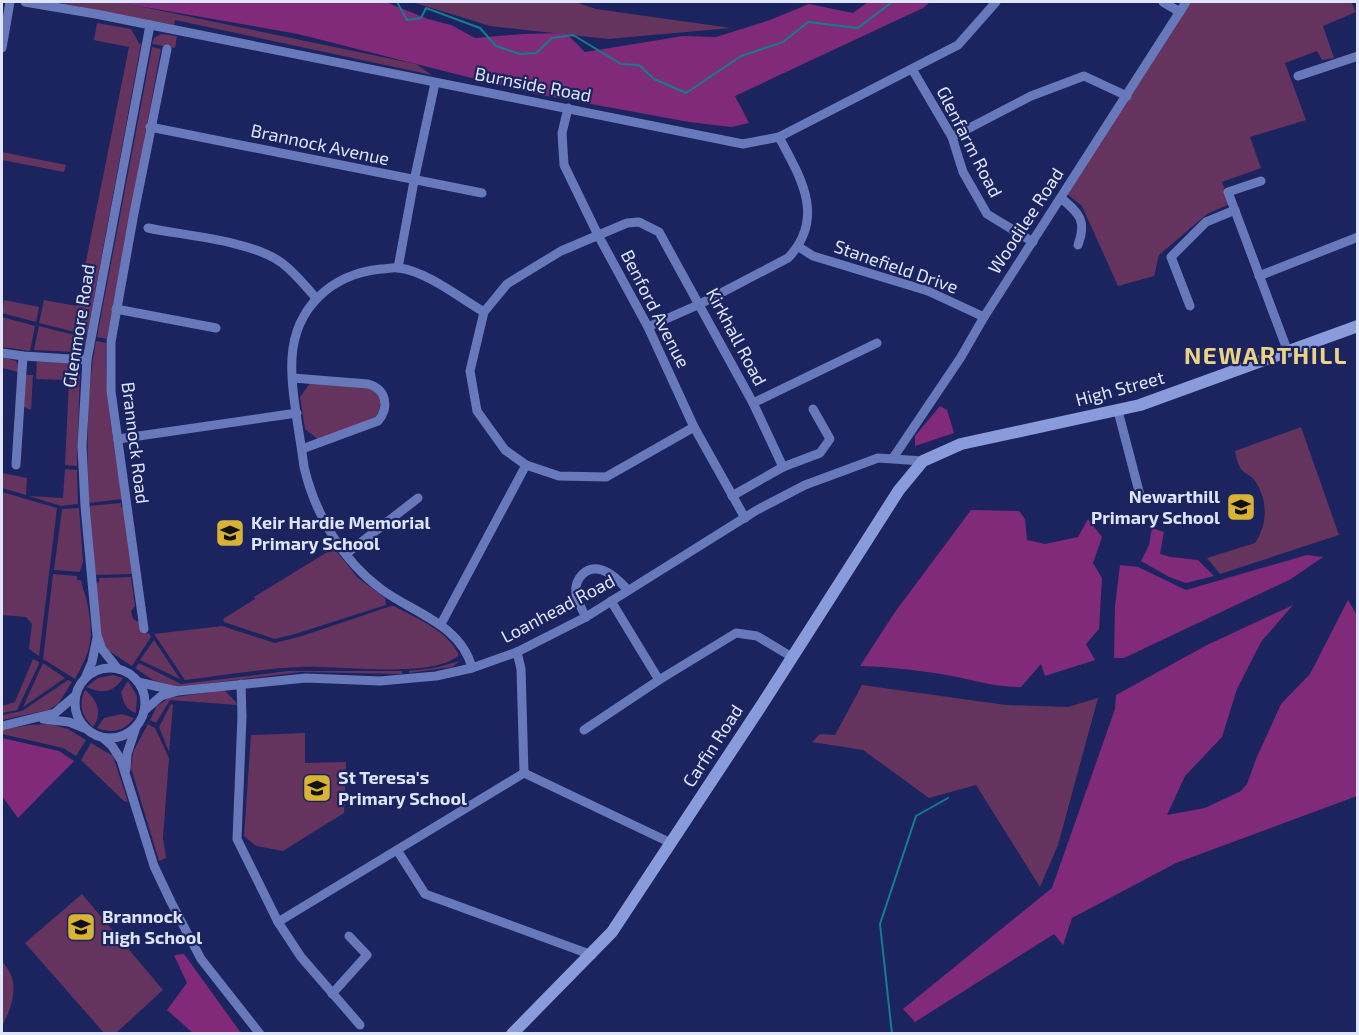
<svg xmlns="http://www.w3.org/2000/svg" width="1359" height="1035" font-family="'Exo 2',sans-serif">
<style>
.green{fill:#64335e}
.forest{fill:#812a79}
.lines{fill:none;stroke-linecap:round;stroke-linejoin:round}
.stream{stroke:#117e8f;stroke-width:2}
.minor{stroke:#6879bb;stroke-width:9}
.major{stroke:#8a9bdc;stroke-width:12}
.labels{text-anchor:middle;stroke-width:4.5;stroke-linejoin:round;paint-order:stroke}
.street-label{font-size:18px;fill:#dee5fb;stroke:#1b245f}
.poi-label{font-size:18px;font-weight:bold;fill:#dee5fb;stroke:#1b245f;text-anchor:start}
.district-label{font-size:24px;font-weight:bold;letter-spacing:1.5px;fill:#ecd286;stroke:#1b245f}
</style>
<rect width="100%" height="100%" fill="#1b245f"/>
<g class="green">
<path d="M56,2h63l297,62 16,11 -257,-55 -1,5z"/>
<path d="M412,2h163l21,7 135,19 -123,11 -118,-13z"/>
<path d="M1190,2h161l5,10 -33,14 11,32 -12,2 -5,-9 -32,12 21,57 -56,17 11,31 -39,14 8,22 -23,10 -48,41 -5,21 -36,10 -36,-80 -15,-12z"/>
<path d="M97,23l34,6 8,14 2,1 -54,291 -48,-12 5,-23 33,6 52,-259 -35,-7z"/>
<path d="M161,34l16,2 -2,12 -23,-4 2,-6z"/>
<path d="M152,47l9,2 -54,290 -10,-2z"/>
<path d="M2,152l64,13 -2,7 -62,-12z"/>
<path d="M4,300l35,7 -3,15 -34,-9z"/>
<path d="M2,317l33,9 -5,25 -28,-4z"/>
<path d="M39,326l47,12 -1,6 -10,8 -41,-2z"/>
<path d="M96,341l10,2c-2,52 9,105 16,156l-33,4c-2,-54 -3,-109 7,-162z"/>
<path d="M2,357l14,4 3,6v5l-17,-4z"/>
<path d="M37,361l32,2 4,1 7,6 -3,96 -12,-1 4,-85 -33,-1z"/>
<path d="M26,375h7l-2,35 -7,-3z"/>
<path d="M310,383l59,5c13,6 15,21 4,31l-54,21 -14,-11 -5,-32z"/>
<path d="M1301,427l38,108 -119,39 -13,-16 48,-15c13,-19 13,-43 0,-62 -3,-5 -10,-7 -14,-12 -3,-4 -5,-12 -6,-18z"/>
<path d="M65,469l12,1 1,34 -17,2 -32,-10 34,2z"/>
<path d="M2,473l25,5 -1,17 -24,-7z"/>
<path d="M2,492l55,16 -18,148 -10,-7 3,-25 -6,-7 -24,-2z"/>
<path d="M121,503v4h3l9,66 -2,1 -36,1 -6,-69z"/>
<path d="M79,508l4,53 -3,11 -26,-2 8,-61z"/>
<path d="M334,548l23,29 28,21 1,7 -91,29 -20,5 -51,-17 -1,-3 32,-20 -1,-2z"/>
<path d="M53,574l24,2v4h4c1,8 5,15 6,22 7,35 5,47 -12,77l-32,-20z"/>
<path d="M131,577l4,29 -4,5 2,8 7,4 2,11 7,-1 2,4 -19,29 -23,-15 -7,-11 -7,-57 4,-1v-4z"/>
<path d="M391,606h3c23,13 51,23 64,47v3c-28,23 -123,9 -159,11 -38,2 -76,8 -114,13l-31,-46 68,-8 53,17 27,-7z"/>
<path d="M154,640l26,39 -40,-19z"/>
<path d="M33,659l6,3v2l-22,46 -15,3v-7l13,-4z"/>
<path d="M460,661l-8,6 -43,6v-2l25,-3z"/>
<path d="M43,663l22,15 -42,29z"/>
<path d="M139,663l42,21 107,-13h114v3l-101,-2 -123,15 -25,-7 -18,-12z"/>
<path d="M113,675l10,3c-10,15 -21,16 -37,9l12,-9z"/>
<path d="M68,680l4,2 -14,22 -10,6 -46,10v-5l20,-4z"/>
<path d="M128,681l9,15 -1,17c-11,-4 -12,-10 -15,-21z"/>
<path d="M862,685l144,20 62,2 30,-9 -40,147 -18,42 -64,-102 -47,13 -66,-48 -51,-8 8,-8 15,1z"/>
<path d="M85,690c12,9 18,24 8,37 -11,-10 -15,-23 -8,-37z"/>
<path d="M224,690l12,12 1,3 -67,-5 -14,23 -6,-3 7,-14 12,-8z"/>
<path d="M171,704l2,1 -4,47 -10,-25z"/>
<path d="M122,714l12,4c-9,13 -23,16 -37,10l7,-10z"/>
<path d="M50,724l18,5 18,11 -10,16 -13,-8 -61,-14v-4l27,-5z"/>
<path d="M148,724l7,4 14,30 -6,80 3,20 -7,3 -28,-93 2,-16z"/>
<path d="M305,733v30l41,-1 -2,51 -61,38 -27,-5 -12,-10 7,-101z"/>
<path d="M91,743l22,13 15,46 -4,-1 -43,-41z"/>
<path d="M82,894l81,96 -47,43h-12l-79,-90z"/>
<path d="M2,962c19,18 11,44 0,64z"/>
</g>
<g class="forest">
<path d="M116,2h270l42,17 23,6 24,13 48,-4 43,-1 19,19 98,-16 33,1 54,-17 39,-16 44,9 15,-11h62l-7,6 -188,88 14,27 -18,4 -42,-5 -158,-29 -233,-59z"/>
<path d="M940,406l7,4 7,23 -39,13v-10z"/>
<path d="M971,510l48,1 6,8 2,21 18,4 33,-7 10,-18 14,18 -9,26 9,15 -3,51 -13,15 9,16 -50,16 -4,-12 -20,23c-22,0 -38,-4 -59,-9 -34,-7 -69,-11 -102,-12l35,-54z"/>
<path d="M1152,528l12,4 -4,22 11,3 27,3 16,16 -28,7 -17,-6 -28,-16 8,-16z"/>
<path d="M1307,555l16,2 -32,22 -167,79h-10l1,-52 5,-41 18,2 48,23z"/>
<path d="M1348,600l10,17 -1,179 -181,67 -104,55 -9,27 -9,-11 -139,88 -12,-13 149,-121 50,-142 13,-37 1,-14 91,-50 86,-40 -32,37 -24,47 -15,48 -37,39 -18,39 38,-7 36,-17 6,-7 9,-25 25,-55 29,-30z"/>
<path d="M2,738l57,13 15,10 -56,57 -16,-22z"/>
<path d="M184,954l57,79h-48l-26,-23 20,-27 -13,-28z"/>
</g>
<g class="lines">
<g class="stream">
<path d="M397,2l10,18 14,-2 5,-10 54,20 16,18 24,8 16,-1 16,-15 21,-3 48,29 18,1 15,14 32,14 55,-37 42,-14 25,-20 50,6 34,-26"/>
<path d="M892,1034l-12,-110 36,-108 32,-18"/>
</g>
<g class="minor">
<path d="M25,2l71,12 647,130 36,-7 179,-92 38,-43"/>
<path d="M1163,2l17,10"/>
<path d="M2,48l8,-46"/>
<path d="M912,69l40,68 11,35 24,42 46,28"/>
<path d="M1298,76l60,-20"/>
<path d="M568,108l-6,25 2,32 34,70 50,92 46,100 51,91"/>
<path d="M150,127l332,66"/>
<path d="M952,137l79,-41 53,-20 43,20"/>
<path d="M1261,181l-33,11 60,160"/>
<path d="M1061,198c19,16 26,23 17,47"/>
<path d="M148,228c39,8 99,12 131,33 14,9 26,25 37,37"/>
<path d="M799,247l14,9 115,35 56,26"/>
<path d="M398,268l16,-87 21,-98"/>
<path d="M1259,276l99,-39"/>
<path d="M1190,306l-19,-49 35,-35 29,-12"/>
<path d="M116,309l100,19"/>
<path d="M648,327l52,-23 88,-46c38,-40 13,-80 -9,-121"/>
<path d="M2,353l21,3 64,4"/>
<path d="M293,378l75,6c18,5 22,23 10,37l-76,28"/>
<path d="M753,403l124,-60"/>
<path d="M1118,411l23,88"/>
<path d="M694,427l-88,50 -47,-1 -33,-11 -21,-15 -28,-39 -7,-40 14,-59 23,-28 54,-33 66,-28 12,-1 20,10 94,171 30,64 -51,29"/>
<path d="M118,439l179,-26"/>
<path d="M893,458l68,-101 23,-40 202,-315"/>
<path d="M16,465l7,-109"/>
<path d="M783,467l37,-14 10,-14 -17,-30"/>
<path d="M346,554l72,-56"/>
<path d="M611,601l48,79"/>
<path d="M586,617c-4,-7 -8,-15 -10,-23 -2,-15 10,-29 26,-24 10,3 19,13 26,20"/>
<path d="M441,624l85,-159"/>
<path d="M144,629l-33,-238v-49l23,-129 33,-164"/>
<circle cx="110" cy="703" r="35"/>
<path d="M472,668c-11,-44 -59,-55 -91,-79 -39,-29 -66,-75 -77,-122 -4,-33 -14,-78 -12,-109 3,-51 40,-84 89,-89 5,0 12,-2 18,-1 27,3 61,30 85,44"/>
<path d="M118,669l-16,-20 -5,-14 -12,-129 -3,-60 5,-86 63,-335"/>
<path d="M86,676l6,-14 5,-24"/>
<path d="M138,682l39,9"/>
<path d="M241,684l1,32 -5,123 41,83 23,35 59,68"/>
<path d="M144,711l17,-15 17,-5 128,-13 74,3 56,-5 36,-8 45,-16 69,-35 171,-107 48,-25 73,-27 45,3"/>
<path d="M43,719l26,3 15,6"/>
<path d="M2,726l53,-13 20,-17"/>
<path d="M584,730l75,-50 77,-47 21,3 35,21"/>
<path d="M103,738l9,8 9,14 33,106 17,36 30,57 59,75"/>
<path d="M126,769l1,-15 9,-27"/>
<path d="M524,773l147,70"/>
<path d="M397,850l28,44 167,61"/>
<path d="M278,922l246,-149 -3,-104 -4,-17"/>
<path d="M332,994l35,-39 -18,-19"/>
</g>
<path class="major" d="M512,1034l100,-102 151,-229 136,-213 24,-29 38,-17 179,-39 218,-79"/>
</g>
<defs>
<g id="school-square" transform="scale(1.5)"><rect x="-9" y="-9" width="18" height="18" rx="4" fill="#d9b334" stroke="#1b245f"/><path d="M0-5L7-2L0 1L-7-2ZM-4 1L0 2.5L4 1V4Q0 6-4 4Z" fill="#111"/></g>
</defs>
<g fill-rule="evenodd">
<use href="#school-square" x="1241" y="507"/>
<use href="#school-square" x="230" y="533"/>
<use href="#school-square" x="317" y="788"/>
<use href="#school-square" x="81" y="927"/>
</g>
<g class="labels">
<g class="street-label">
<text transform="translate(533 85) rotate(11)" y="6">Burnside Road</text>
<text transform="translate(969 142) rotate(63)" y="6">Glenfarm Road</text>
<text transform="translate(320 145) rotate(12)" y="6">Brannock Avenue</text>
<text transform="translate(1026 221) rotate(-57)" y="6">Woodilee Road</text>
<text transform="translate(896 267) rotate(19)" y="6">Stanefield Drive</text>
<text transform="translate(655 309) rotate(63)" y="6">Benford Avenue</text>
<text transform="translate(79 326) rotate(-81)" y="6">Glenmore Road</text>
<text transform="translate(736 337) rotate(62)" y="6">Kirkhall Road</text>
<text transform="translate(1120 389) rotate(-15)" y="6">High Street</text>
<text transform="translate(135 443) rotate(83)" y="6">Brannock Road</text>
<text transform="translate(558 609) rotate(-28)" y="6">Loanhead Road</text>
<text transform="translate(713 746) rotate(-57)" y="6">Carfin Road</text>
</g>
<g class="poi-label">
<text x="1220" y="503" text-anchor="end">Newarthill<tspan x="1220" dy="21">Primary School</tspan></text>
<text x="251" y="529">Keir Hardie Memorial<tspan x="251" dy="21">Primary School</tspan></text>
<text x="338" y="784">St Teresa's<tspan x="338" dy="21">Primary School</tspan></text>
<text x="102" y="923">Brannock<tspan x="102" dy="21">High School</tspan></text>
</g>
<g class="district-label">
<text x="1266" y="364">NEWARTHILL</text>
</g>
</g>
<rect width="1359" height="1035" fill="none" stroke="#dee5fb" stroke-width="6"/>
</svg>
